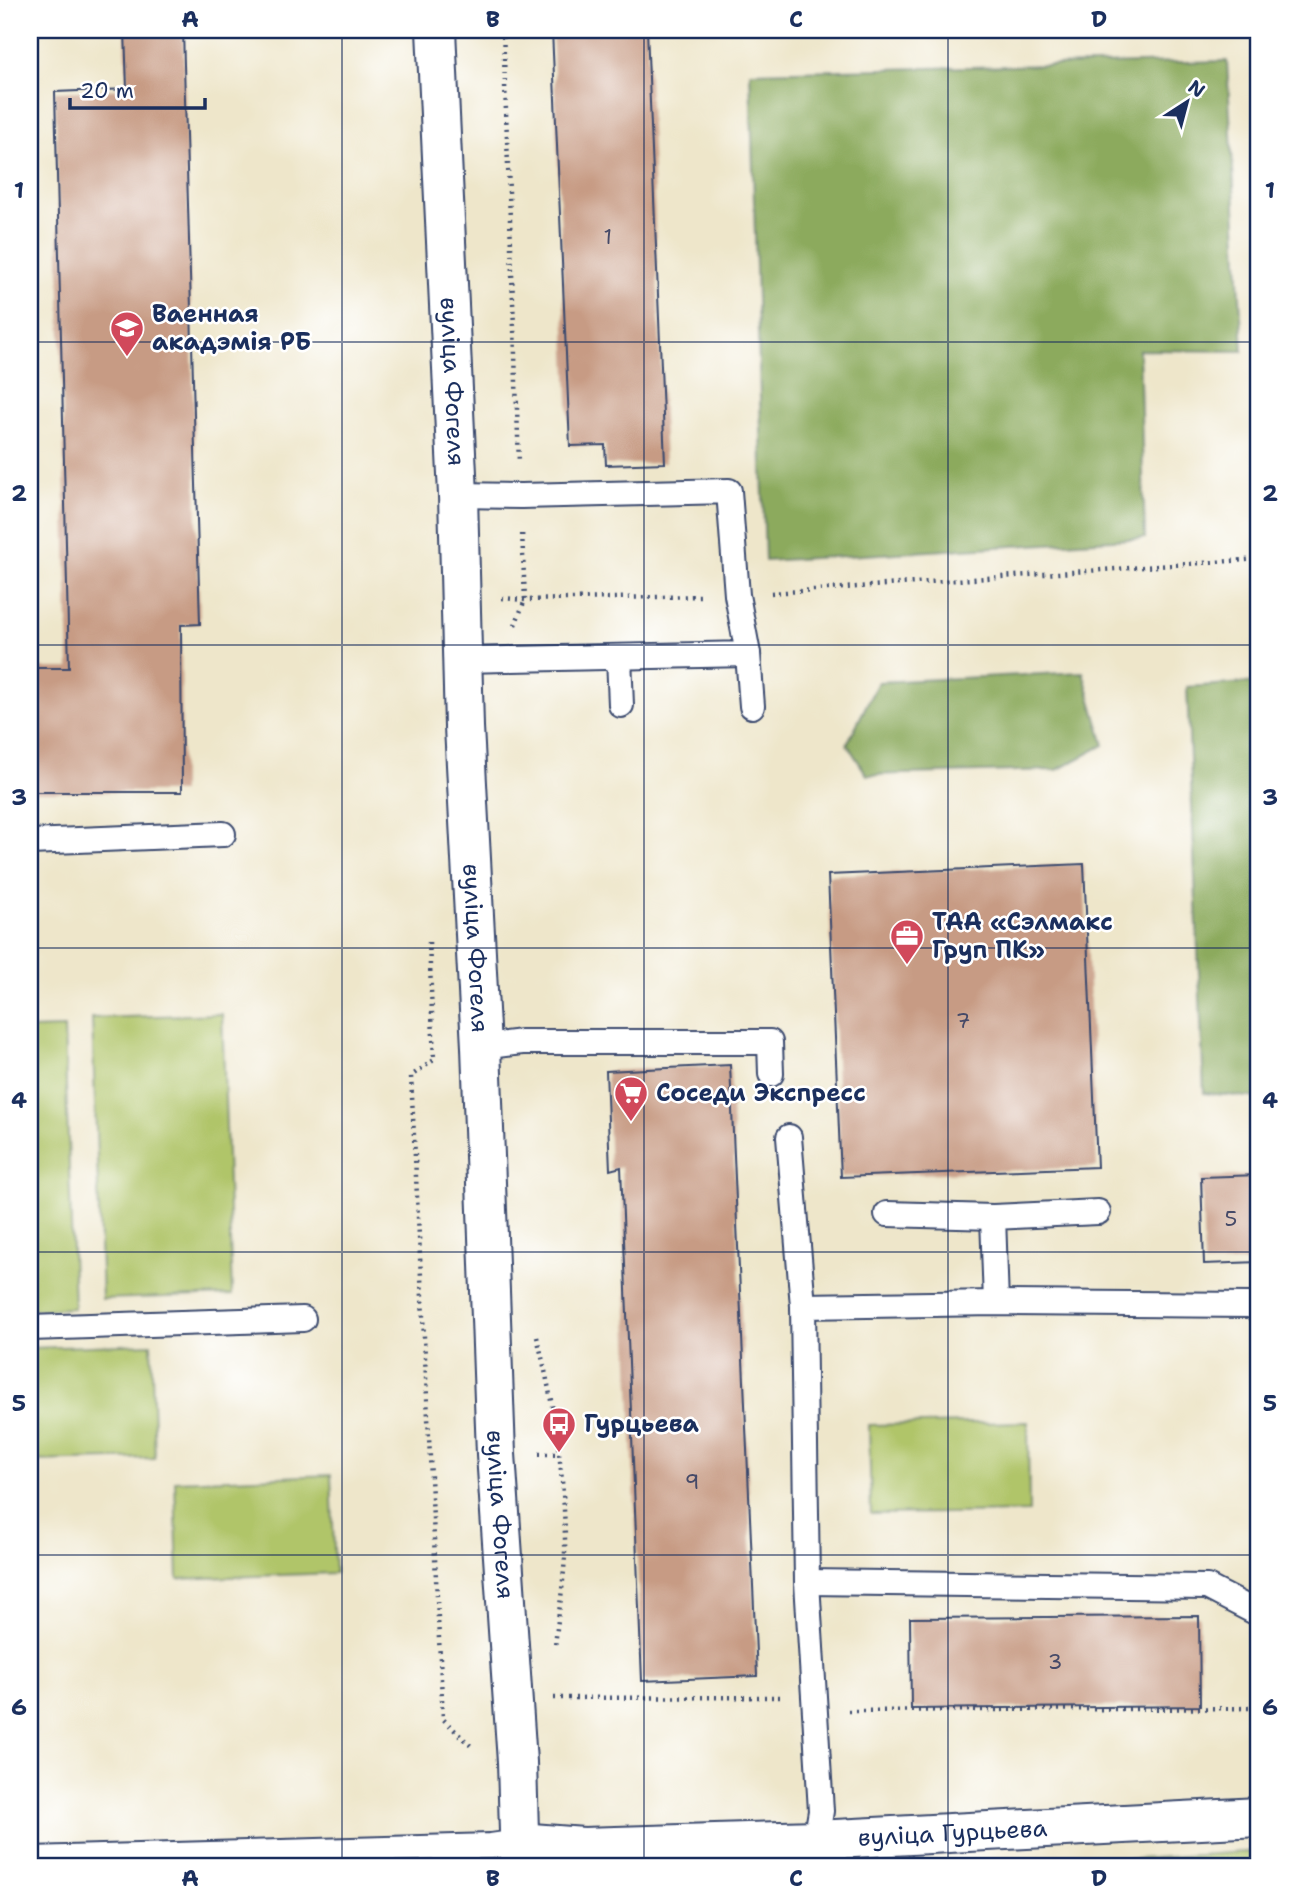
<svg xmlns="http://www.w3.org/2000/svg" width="1289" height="1897" font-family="'Shantell Sans',sans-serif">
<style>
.green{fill:#b0c569;stroke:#667a64;stroke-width:2}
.forest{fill:#8caa5d;stroke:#546c5e;stroke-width:2}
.building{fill:#c79b84}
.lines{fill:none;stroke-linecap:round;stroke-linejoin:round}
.service-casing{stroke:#3b4a6e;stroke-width:28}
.minor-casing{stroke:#3b4a6e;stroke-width:42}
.path{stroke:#3b4a6e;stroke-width:4.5;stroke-dasharray:2 5;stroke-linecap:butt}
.service{stroke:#fff;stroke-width:24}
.minor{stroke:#fff;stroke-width:38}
.grid{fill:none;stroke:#1b2f5e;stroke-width:2;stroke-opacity:0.55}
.labels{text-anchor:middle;stroke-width:5;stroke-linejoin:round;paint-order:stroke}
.number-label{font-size:21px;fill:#464a68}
.poi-label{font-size:24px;font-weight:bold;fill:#1b2f5e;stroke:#fff;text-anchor:start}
.street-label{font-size:24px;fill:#1b2f5e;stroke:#fff}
.neatline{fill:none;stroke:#1b2f5e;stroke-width:2.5}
.grid-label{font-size:23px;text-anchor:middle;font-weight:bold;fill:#1b2f5e}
</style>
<rect width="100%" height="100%" fill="#fff"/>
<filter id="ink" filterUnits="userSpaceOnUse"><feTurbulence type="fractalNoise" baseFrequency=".0143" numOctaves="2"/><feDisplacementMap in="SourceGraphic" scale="14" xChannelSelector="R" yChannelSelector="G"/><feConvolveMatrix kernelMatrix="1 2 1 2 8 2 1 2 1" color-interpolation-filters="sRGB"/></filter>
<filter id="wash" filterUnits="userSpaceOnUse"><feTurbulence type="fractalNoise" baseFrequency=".00686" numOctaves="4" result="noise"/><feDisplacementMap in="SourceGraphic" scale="28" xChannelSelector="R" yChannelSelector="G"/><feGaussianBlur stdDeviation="1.57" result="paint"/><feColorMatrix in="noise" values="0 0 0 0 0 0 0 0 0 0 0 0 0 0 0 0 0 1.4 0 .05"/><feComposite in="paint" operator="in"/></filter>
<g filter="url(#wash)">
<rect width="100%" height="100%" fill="#eee6ca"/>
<g class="green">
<path d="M222,1014l10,281 -130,4 -10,-281z"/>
<path d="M64,1028l10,280 -44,2v-281z"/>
<path d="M151,1344l4,114 -125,3v-113z"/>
<path d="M1028,1422l1,90 -158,2 -2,-89z"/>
<path d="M331,1475l4,98 -157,6 -3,-98z"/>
<path d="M1259,1851v16h-243z"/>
</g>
<g class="forest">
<path d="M1227,61l16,290 -104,-1 6,188 -380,23 -15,-489z"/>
<path d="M1083,672l21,73 -47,25 -190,5 -20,-31 31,-62z"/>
<path d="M1259,682v416l-55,-5 -17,-406z"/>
</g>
<g id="blocks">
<g class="building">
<path d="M125,30h58l17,594 -19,1 1,167h-152v-124h39l-14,-576 72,-3z"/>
<path d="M552,30h95l18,433 -59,2 -1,-20 -35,1z"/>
<path d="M1084,864l13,303 -256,10 -13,-302z"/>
<path d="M730,1065l27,611 -115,5 -21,-514 -11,3 -4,-99z"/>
<path d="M1259,1175v87l-55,2 -3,-87z"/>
<path d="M1199,1616l1,90 -289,3 -1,-91z"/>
</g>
</g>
</g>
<g filter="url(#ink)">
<use href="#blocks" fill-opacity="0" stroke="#3b4a6e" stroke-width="2"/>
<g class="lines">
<g class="service-casing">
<g id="service">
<path d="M458,495l63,1 208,-5 8,104 11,59 -285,6"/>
<path d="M748,654l4,52"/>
<path d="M619,657l2,48"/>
<path d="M30,842l193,-8"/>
<path d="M481,1047l41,-5h248l1,32"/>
<path d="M789,1137l14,169 4,276 14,229 -5,29"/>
<path d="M887,1214l106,3"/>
<path d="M996,1303l-3,-86 105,-5"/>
<path d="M803,1306l193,-3 255,2 8,5"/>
<path d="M30,1328l273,-9"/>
<path d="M807,1582l400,5 52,27"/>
<path d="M30,1859l461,-13 28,-4"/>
</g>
</g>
<g class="minor-casing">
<g id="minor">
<path id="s1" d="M436,30l22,465 6,232 17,320 15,407 21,308 3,105"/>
<path id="s2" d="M519,1842l64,5 233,-7 443,-23"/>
</g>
</g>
<g class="path">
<path d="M503,30l16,433"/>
<path d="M771,593l488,-34"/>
<path d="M502,598l23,2 178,-4"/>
<path d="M515,625l10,-25 -3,-69"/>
<path d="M429,942l5,118 -23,16 32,643 30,29"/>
<path d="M537,1337c17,66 27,134 28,202 1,36 -7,73 -10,108"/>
<path d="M539,1454h20"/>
<path d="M554,1698l226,-1"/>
<path d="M848,1711l411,-3"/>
</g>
<use href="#service" class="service"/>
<use href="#minor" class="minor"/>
</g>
</g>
<path class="grid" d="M342,30v1837M644,30v1837M948,30v1837M30,342h1229M30,645h1229M30,948h1229M30,1252h1229M30,1555h1229"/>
<defs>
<g id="university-pin" transform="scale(1.75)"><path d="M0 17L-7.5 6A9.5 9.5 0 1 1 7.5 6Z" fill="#d1495b" stroke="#fff"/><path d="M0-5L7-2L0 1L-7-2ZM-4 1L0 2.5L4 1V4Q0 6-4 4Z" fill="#fff"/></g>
<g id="office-pin" transform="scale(1.75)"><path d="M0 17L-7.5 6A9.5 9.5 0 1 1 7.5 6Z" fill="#d1495b" stroke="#fff"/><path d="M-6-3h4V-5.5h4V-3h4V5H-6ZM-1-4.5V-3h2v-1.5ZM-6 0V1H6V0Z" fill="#fff"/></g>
<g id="supermarket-pin" transform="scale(1.75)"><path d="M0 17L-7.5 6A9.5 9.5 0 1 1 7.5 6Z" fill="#d1495b" stroke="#fff"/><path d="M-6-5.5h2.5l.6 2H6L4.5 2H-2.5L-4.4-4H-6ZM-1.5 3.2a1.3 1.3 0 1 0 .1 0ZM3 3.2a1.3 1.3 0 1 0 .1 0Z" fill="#fff"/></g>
<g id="bus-pin" transform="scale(1.75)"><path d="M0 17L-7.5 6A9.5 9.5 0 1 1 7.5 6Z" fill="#d1495b" stroke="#fff"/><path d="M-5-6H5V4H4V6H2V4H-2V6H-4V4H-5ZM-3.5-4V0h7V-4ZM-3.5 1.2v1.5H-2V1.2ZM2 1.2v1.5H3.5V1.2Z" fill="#fff"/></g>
</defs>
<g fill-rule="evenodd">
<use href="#university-pin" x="127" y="328"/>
<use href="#office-pin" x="907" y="936"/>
<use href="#supermarket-pin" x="631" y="1093"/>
<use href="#bus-pin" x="559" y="1424"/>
</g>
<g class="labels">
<g class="number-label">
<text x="608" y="244">1</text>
<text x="963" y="1028">7</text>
<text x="1231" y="1226">5</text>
<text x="692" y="1489">9</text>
<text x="1055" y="1669">3</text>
</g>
<g class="poi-label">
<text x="152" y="322">Ваенная<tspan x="152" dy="28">акадэмія РБ</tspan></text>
<text x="932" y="930">ТАА «Сэлмакс<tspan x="932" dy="28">Груп ПК»</tspan></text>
<text x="656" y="1101">Соседи Экспресс</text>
<text x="584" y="1432">Гурцьева</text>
</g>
<g class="street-label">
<text dy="8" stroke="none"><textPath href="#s1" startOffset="352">вуліца Фогеля</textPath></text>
<text dy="8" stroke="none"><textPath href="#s1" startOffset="919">вуліца Фогеля</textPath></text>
<text dy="8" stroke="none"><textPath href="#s1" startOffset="1486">вуліца Фогеля</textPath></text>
<text dy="8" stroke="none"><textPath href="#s2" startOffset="434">вуліца Гурцьева</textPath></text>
</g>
</g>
<rect width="1289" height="1897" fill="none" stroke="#fff" stroke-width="77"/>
<g transform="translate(1187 102) rotate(36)" stroke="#ffffff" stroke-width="5" paint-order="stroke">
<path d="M0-5L12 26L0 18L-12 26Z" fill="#1b2f5e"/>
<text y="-10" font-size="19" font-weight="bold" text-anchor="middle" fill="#1b2f5e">N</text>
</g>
<path d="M70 98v10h135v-10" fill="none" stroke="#1b2f5e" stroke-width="3.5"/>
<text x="80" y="98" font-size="21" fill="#1b2f5e" stroke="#ffffff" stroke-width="5" paint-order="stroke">20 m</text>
<rect x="38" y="38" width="1212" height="1820" class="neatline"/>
<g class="grid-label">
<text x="190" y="27">A</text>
<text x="493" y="27">B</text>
<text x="796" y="27">C</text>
<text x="1099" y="27">D</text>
<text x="19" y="198">1</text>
<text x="1270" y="198">1</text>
<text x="19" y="501">2</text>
<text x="1270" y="501">2</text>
<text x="19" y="805">3</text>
<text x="1270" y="805">3</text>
<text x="19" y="1108">4</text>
<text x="1270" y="1108">4</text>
<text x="19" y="1411">5</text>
<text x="1270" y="1411">5</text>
<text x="19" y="1715">6</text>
<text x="1270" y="1715">6</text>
<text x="190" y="1886">A</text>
<text x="493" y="1886">B</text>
<text x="796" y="1886">C</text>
<text x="1099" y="1886">D</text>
</g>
</svg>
